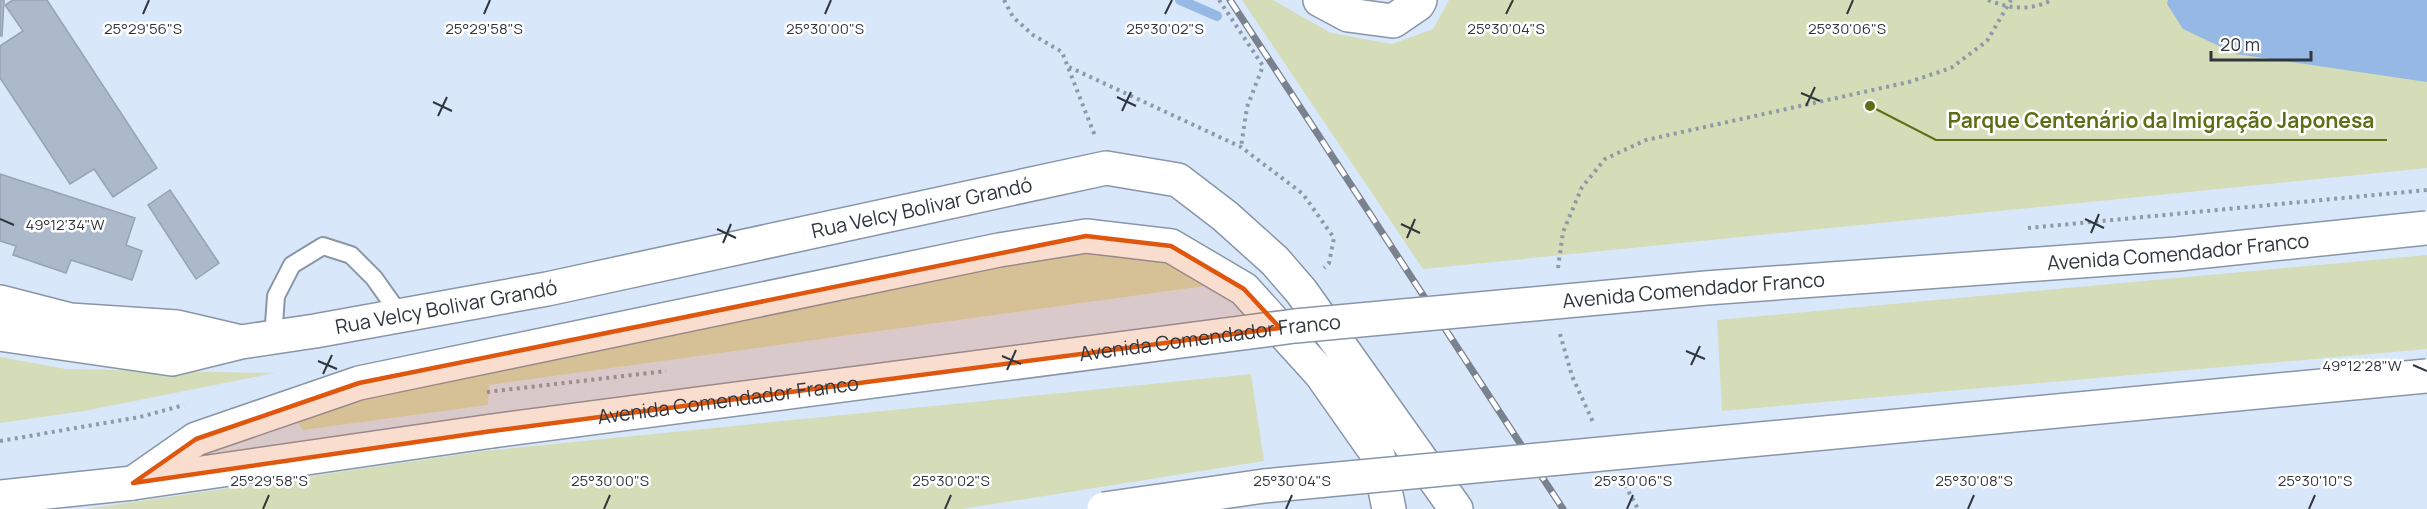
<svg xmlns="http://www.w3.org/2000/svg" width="2427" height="509" font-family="Manrope,sans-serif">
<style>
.green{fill:#d4ddb8}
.water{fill:#96b8e4}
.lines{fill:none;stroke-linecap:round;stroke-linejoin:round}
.stream{stroke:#96b8e4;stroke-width:10}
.building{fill:#abb9cb;stroke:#95a3b4;stroke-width:1.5}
.lane-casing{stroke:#8896a7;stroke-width:20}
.street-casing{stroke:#8896a7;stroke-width:36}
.secondary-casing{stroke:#8896a7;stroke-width:36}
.highway-casing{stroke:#8896a7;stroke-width:36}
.path{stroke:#8f99a7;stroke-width:4;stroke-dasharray:3 4.5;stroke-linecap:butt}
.lane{stroke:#fff;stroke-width:16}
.street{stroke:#fff;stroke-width:33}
.secondary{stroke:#fff;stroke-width:33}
.highway{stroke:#fff;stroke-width:33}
.rail-casing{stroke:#79828e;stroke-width:7}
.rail{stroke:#fff;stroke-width:4.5;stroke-dasharray:14;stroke-linecap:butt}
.highway-bridge-casing{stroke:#8896a7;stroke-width:36;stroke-linecap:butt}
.path-bridge{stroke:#8f99a7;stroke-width:4;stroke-dasharray:3 4.5;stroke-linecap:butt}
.highway-bridge{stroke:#fff;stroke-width:33}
.marked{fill:#df570e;fill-opacity:0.2;stroke:#df570e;stroke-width:4.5;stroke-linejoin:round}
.ticks{fill:none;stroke:#30363d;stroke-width:2}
.labels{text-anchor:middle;stroke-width:5;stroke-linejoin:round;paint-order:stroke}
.street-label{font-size:20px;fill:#30363d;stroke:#fff}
.ticks-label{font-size:15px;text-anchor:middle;fill:#30363d;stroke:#fff;stroke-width:5;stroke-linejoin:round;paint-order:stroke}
.leader{fill:none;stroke:#5f6d17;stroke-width:2}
.callout-dot{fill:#5f6d17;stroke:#fff;stroke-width:2}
.callout-label{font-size:21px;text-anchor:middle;font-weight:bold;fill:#5f6d17;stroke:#fff;stroke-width:5;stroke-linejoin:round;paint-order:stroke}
</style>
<rect width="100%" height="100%" fill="#d9e7fa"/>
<g class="green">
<path d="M1242,0h31l58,33 61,11 41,-15 16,-29h978v168l-1004,101z"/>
<path d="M1147,245l65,40 -723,100 -1,20 -185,25 -7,-10 65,-21 700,-145z"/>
<path d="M2427,255v94l-705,62 -5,-91z"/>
<path d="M0,357l66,12 209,4 -191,38 -84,12z"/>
<path d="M1251,374l13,87 -302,48h-876l398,-58z"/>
</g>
<path class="water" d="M2168,0h259v82l-191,-28 -53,-25 -16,-25z"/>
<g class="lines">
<path class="stream" d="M1180,0l37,16"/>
</g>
<g class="building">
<path d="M0,0h4l-2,36h-2z"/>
<path d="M13,0h34l110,168 -44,29 -19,-28 -24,15 -70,-106v-32l23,-15 -18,-26z"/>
<path d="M0,174l135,44 -9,27 16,6 -10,29 -61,-20 -5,13 -53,-18 3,-9 -16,-5z"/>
<path d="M170,190l49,73 -23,16 -48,-74z"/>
</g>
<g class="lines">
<g class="lane-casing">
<path id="lane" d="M273,338l3,-42 16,-31 31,-19 28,9 23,23 27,38"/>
</g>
<g class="street-casing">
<path id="street" d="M1320,0l28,15 45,6 25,-17 2,-4"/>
</g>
<g class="secondary-casing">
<g id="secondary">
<path d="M0,302l70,18 107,7 60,14"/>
<path id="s1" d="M0,334l172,25 69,-17 74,-11 232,-42 559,-121 72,12 47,36 50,45 26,30 155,218"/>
</g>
</g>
<g class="highway-casing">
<g id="highway">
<path d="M133,483l63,-44 163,-56 640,-133 87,-14 85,10 73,43 77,85 57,81 11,54"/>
<path d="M0,497l133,-14 359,-52"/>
</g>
</g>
<g class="path">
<path d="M1004,0l9,17 20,18 29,17 33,84"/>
<path d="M1219,0l44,66 -16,41 -6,40"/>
<path d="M1988,0c22,9 42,11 64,0"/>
<path d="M1069,67l172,80 62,47 31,44 -5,25 -5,5"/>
<path d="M1558,268l5,-36 19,-45 23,-28 41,-19 263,-58 42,-14 36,-27 24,-41"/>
<path d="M1560,334l12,42 21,46"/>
<path d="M0,441l140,-24 44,-12"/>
<path d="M1625,485l13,24"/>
</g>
<use href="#lane" class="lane"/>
<use href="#street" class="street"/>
<use href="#secondary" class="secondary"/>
<use href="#highway" class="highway"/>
<g class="rail-casing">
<path id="rail" d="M1230,0l333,509"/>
</g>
<use href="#rail" class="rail"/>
<g class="highway-bridge-casing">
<g id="highway-bridge">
<path id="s2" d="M492,431l803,-105 411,-38 471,-34 250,-26"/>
<path d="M1104,509l160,-23 1163,-110"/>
</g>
</g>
<g class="path-bridge">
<path d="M2028,228l399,-38"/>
<path d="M487,392l179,-21"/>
</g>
<use href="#highway-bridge" class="highway-bridge"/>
</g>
<path class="marked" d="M1086,236l85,10 73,43 36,39 -788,103 -359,52 63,-44 163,-56z"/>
<path class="ticks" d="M143,14l6,-14M484,14l6,-14M825,14l6,-14M1165,14l7,-14M1506,14l7,-14M1847,14l6,-14M1801,93l19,8M1117,97l19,9M433,102l19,9M1806,106l9,-19M1122,111l9,-19M438,116l9,-19M0,219l14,6M2085,219l19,9M1401,224l19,9M717,229l19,9M2091,233l8,-19M1407,238l8,-19M723,243l8,-19M1686,351l19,8M1002,356l19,8M318,361l19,8M1691,365l9,-19M2413,365l14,6M1007,370l9,-20M323,374l9,-19M263,509l6,-14M604,509l6,-14M945,509l6,-14M1286,509l6,-14M1627,509l6,-14M1968,509l6,-14M2309,509l6,-14"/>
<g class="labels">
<g class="street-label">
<text dy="7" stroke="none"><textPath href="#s1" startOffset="939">Rua Velcy Bolivar Grandó</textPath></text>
<text dy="7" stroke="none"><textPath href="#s2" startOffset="1696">Avenida Comendador Franco</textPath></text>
<text dy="7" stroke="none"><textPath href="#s2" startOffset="1210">Avenida Comendador Franco</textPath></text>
<text dy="7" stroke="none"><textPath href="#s1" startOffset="453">Rua Velcy Bolivar Grandó</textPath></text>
<text dy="7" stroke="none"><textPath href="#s2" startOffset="724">Avenida Comendador Franco</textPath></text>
<text dy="7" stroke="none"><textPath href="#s2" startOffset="238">Avenida Comendador Franco</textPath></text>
</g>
</g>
<g class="ticks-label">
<text x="143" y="34">25°29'56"S</text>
<text x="484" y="34">25°29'58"S</text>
<text x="825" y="34">25°30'00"S</text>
<text x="1165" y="34">25°30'02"S</text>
<text x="1506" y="34">25°30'04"S</text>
<text x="1847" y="34">25°30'06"S</text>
<text x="65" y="230">49°12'34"W</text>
<text x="2362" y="371">49°12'28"W</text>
<text x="269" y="486">25°29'58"S</text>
<text x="610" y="486">25°30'00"S</text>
<text x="951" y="486">25°30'02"S</text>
<text x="1292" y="486">25°30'04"S</text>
<text x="1633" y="486">25°30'06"S</text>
<text x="1974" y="486">25°30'08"S</text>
<text x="2315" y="486">25°30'10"S</text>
</g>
<path class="leader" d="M1870 106L1936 140H2387"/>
<circle class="callout-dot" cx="1870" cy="106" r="6"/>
<g class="callout-label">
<text x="2161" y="128">Parque Centenário da Imigração Japonesa</text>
</g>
<path d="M2211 51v9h100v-9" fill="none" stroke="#30363d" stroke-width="3"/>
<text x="2220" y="51" font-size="18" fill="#30363d" stroke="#ffffff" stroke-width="4.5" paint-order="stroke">20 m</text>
</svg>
